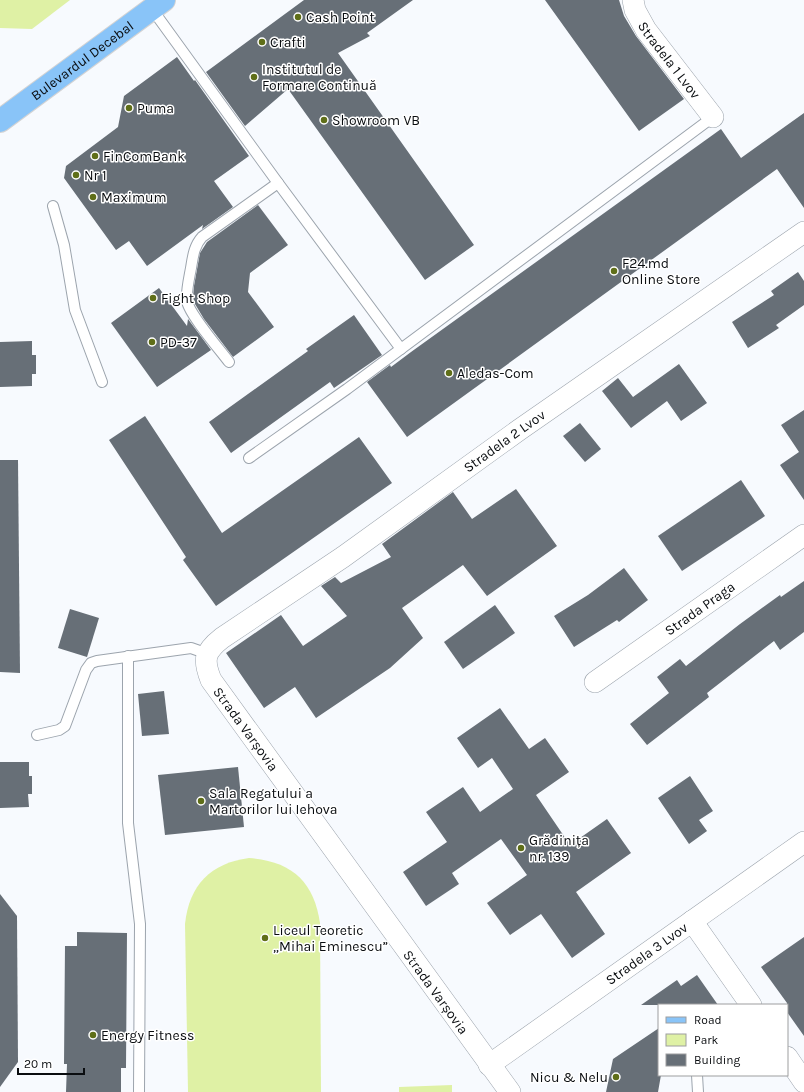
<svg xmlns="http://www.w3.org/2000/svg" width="804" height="1092" font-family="Karla,sans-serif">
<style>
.green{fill:#dff1a5}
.building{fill:#676f77}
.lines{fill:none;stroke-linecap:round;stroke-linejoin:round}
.service-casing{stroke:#9ca4ad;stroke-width:12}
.minor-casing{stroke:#9ca4ad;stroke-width:22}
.primary-casing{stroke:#d3d3d4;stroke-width:24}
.service{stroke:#fff;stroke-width:10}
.minor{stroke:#fff;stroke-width:21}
.primary{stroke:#89c4f8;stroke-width:22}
.poi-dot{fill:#5f6e18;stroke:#fff;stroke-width:1.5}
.labels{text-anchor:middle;stroke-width:3;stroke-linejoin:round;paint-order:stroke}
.poi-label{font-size:14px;fill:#0a0d10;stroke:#fff;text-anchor:start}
.street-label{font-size:14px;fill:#0a0d10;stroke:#fff}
</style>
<rect width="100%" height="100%" fill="#f7fafe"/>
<g class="green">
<path d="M0,0h70l-38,29 -32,-1z"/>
<path d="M249,858c43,3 65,24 71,65l1,169h-133l-3,-168c4,-39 26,-61 64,-66z"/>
<path d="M452,1085v7h-53v-5z"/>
</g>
<g class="building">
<path d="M304,0h109l-46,33 3,3 -32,17 136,192 -49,35 -137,-191 -43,37 -39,-54z"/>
<path d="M545,0h74l5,16 12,20 48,63 -45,32z"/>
<path d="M177,57l17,24 1,-1 54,76 -35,25 19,26 -31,22 1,-4 -56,41 -18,-25 -13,9 -52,-72 2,-12 52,-39 6,-31z"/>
<path d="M804,113v95l-27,-39 -370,268 -40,-55 23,-17 1,2 20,-15 310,-223 20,29z"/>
<path d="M258,205l30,40 -38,28 -2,19 26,35 -41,30 -29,-38 -9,-15 -2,-7 1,-11 6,-33 7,-11z"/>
<path d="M798,272l6,9v24l-28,20 3,3 -31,20 -16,-26 42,-27 -3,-4z"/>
<path d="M159,288l28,38 1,-7 23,31 -54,37 -46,-64z"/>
<path d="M354,315l28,40 -48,33 -4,-6 -99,71 -22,-31 99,-71 -2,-2z"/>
<path d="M32,341v14h4v19h-4v12l-32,1v-45z"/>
<path d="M679,364l28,39 -26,18 -14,-20 -36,27 -29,-37 16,-13 15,19z"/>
<path d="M804,410v90l-24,-35 19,-13 -18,-27z"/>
<path d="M145,416l77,117 137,-96 33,46 -176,123 -33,-46 3,-3 -77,-117z"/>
<path d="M580,423l21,26 -16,13 -22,-26z"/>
<path d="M0,460h18l2,213 -20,-1z"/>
<path d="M741,480l24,36 -83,55 -24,-35z"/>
<path d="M516,489l41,57 -70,50 -24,-31 -61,43 21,30 -33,30 -74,50 -21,-31 -31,21 -38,-55 55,-38 22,31 44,-30 -26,-30 14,-9 6,6 50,-26 -9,-13 71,-52 19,27z"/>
<path d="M624,568l24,32 -29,22 -2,-2 -43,27 -20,-31 34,-21z"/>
<path d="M804,581v51l-24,18 -6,-9 -67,52 2,4 -62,48 -17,-21 39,-31 -12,-16 23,-18 6,7 54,-42 40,-29 1,2z"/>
<path d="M495,605l20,28 -52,36 -19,-27z"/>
<path d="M70,609l29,9 -12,39 -29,-9z"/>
<path d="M164,691l5,43 -27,2 -4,-42z"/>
<path d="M500,708l29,41 16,-11 24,34 -33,23 34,50 37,-26 24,34 -55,39 29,42 -33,24 -31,-44 -31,21 -23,-32 40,-28 -26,-36 -49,34 7,11 -33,22 -23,-34 44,-30 -21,-30 37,-25 17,25 33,-23 -21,-31 -14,10 -21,-30z"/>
<path d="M0,762h29v14h3v18h-4l1,13 -29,1z"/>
<path d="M238,767l6,60 -79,8 -7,-60z"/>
<path d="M690,776l23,35 -14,9 8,11 -18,13 -31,-46z"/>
<path d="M0,894l17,22 1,146 -18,25z"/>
<path d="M77,932l50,1 -1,135h-5v24h-55l1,-28h-3l1,-118h12z"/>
<path d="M804,937v99l-17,-24v-9l-26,-36z"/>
<path d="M697,975l21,30h-77l36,-25 4,6z"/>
<path d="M659,1028v47h2l-3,17h-52l7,-33z"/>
</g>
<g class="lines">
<g class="service-casing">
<g id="service">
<path d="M152,9l126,174 123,166"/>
<path d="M53,206l11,39 11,65 27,72"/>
<path d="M229,362c-9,-12 -40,-48 -42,-61 -1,-10 2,-22 4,-33 2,-12 3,-22 11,-31l76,-54"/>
<path d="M249,458l98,-69 366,-272"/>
<path d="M128,656v167l12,101 -1,168"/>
<path d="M37,735l22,-5 6,-4 21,-56 5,-7 6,-2 94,-13 17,6"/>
<path d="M697,1075l1,17"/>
</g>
</g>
<g class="minor-casing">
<g id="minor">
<path id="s1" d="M633,0l2,10 11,20 67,87"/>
<path id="s2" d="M595,682l209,-147"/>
<path d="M692,921l59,84"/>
<path d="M787,1057l17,25"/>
<path id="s3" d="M489,1065l315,-223"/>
<path id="s4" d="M510,1092l-299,-412c-8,-20 -7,-28 11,-42l121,-81 176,-127 285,-198"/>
</g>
</g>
<g class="primary-casing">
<g id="primary">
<path id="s5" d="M0,121l164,-121"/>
</g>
</g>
<use href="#service" class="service"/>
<use href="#minor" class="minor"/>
<use href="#primary" class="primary"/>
</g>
<g class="poi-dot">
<circle cx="298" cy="17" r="4"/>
<circle cx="262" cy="42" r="4"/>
<circle cx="254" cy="77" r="4"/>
<circle cx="129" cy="108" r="4"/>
<circle cx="324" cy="120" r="4"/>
<circle cx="95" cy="156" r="4"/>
<circle cx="76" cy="175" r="4"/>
<circle cx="93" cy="197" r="4"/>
<circle cx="614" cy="271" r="4"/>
<circle cx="153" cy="298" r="4"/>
<circle cx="152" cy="342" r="4"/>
<circle cx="449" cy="373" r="4"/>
<circle cx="201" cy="801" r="4"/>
<circle cx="521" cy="848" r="4"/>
<circle cx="265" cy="938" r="4"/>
<circle cx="93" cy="1035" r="4"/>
<circle cx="616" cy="1077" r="4"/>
</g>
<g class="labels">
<g class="poi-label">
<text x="306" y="22">Cash Point</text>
<text x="270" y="47">Crafti</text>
<text x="262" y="74">Institutul de<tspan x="262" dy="16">Formare Continuă</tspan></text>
<text x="137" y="113">Puma</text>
<text x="332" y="125">Showroom VB</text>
<text x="103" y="161">FinComBank</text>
<text x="84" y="180">Nr 1</text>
<text x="101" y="202">Maximum</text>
<text x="622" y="268">F24.md<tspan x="622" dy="16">Online Store</tspan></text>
<text x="161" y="303">Fight Shop</text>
<text x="160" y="347">PD-37</text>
<text x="457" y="378">Aledas-Com</text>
<text x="209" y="798">Sala Regatului a<tspan x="209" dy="16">Martorilor lui Iehova</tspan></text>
<text x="529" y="845">Grădinița<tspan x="529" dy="16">nr. 139</tspan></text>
<text x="273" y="935">Liceul Teoretic<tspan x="273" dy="16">„Mihai Eminescu”</tspan></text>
<text x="101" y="1040">Energy Fitness</text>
<text x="608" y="1082" text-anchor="end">Nicu &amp; Nelu</text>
</g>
<g class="street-label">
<text dy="5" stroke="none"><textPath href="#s1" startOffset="71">Stradela 1 Lvov</textPath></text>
<text dy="5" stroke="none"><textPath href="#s5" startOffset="102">Bulevardul Decebal</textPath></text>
<text dy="5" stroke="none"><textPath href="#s4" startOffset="902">Stradela 2 Lvov</textPath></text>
<text dy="5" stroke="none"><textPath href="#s2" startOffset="128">Strada Praga</textPath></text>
<text transform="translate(246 729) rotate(54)" y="5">Strada Varșovia</text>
<text dy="5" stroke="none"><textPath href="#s3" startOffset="193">Stradela 3 Lvov</textPath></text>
<text transform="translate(436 992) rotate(54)" y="5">Strada Varșovia</text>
</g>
</g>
<rect x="658" y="1004" width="130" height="72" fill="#ffffff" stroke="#9d9e9f"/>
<rect x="666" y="1017" width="20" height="6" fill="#89c4f8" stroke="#9d9e9f"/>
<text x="694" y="1024" font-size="12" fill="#0a0d10">Road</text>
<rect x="666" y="1034" width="20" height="12" fill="#dff1a5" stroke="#9d9e9f"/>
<text x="694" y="1044" font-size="12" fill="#0a0d10">Park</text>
<rect x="666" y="1054" width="20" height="12" fill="#676f77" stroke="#9d9e9f"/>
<text x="694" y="1064" font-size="12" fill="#0a0d10">Building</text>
<path d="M18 1068v6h66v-6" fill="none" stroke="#0a0d10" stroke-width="2"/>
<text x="24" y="1068" font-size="12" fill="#0a0d10" stroke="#ffffff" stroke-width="3" paint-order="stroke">20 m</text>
</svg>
